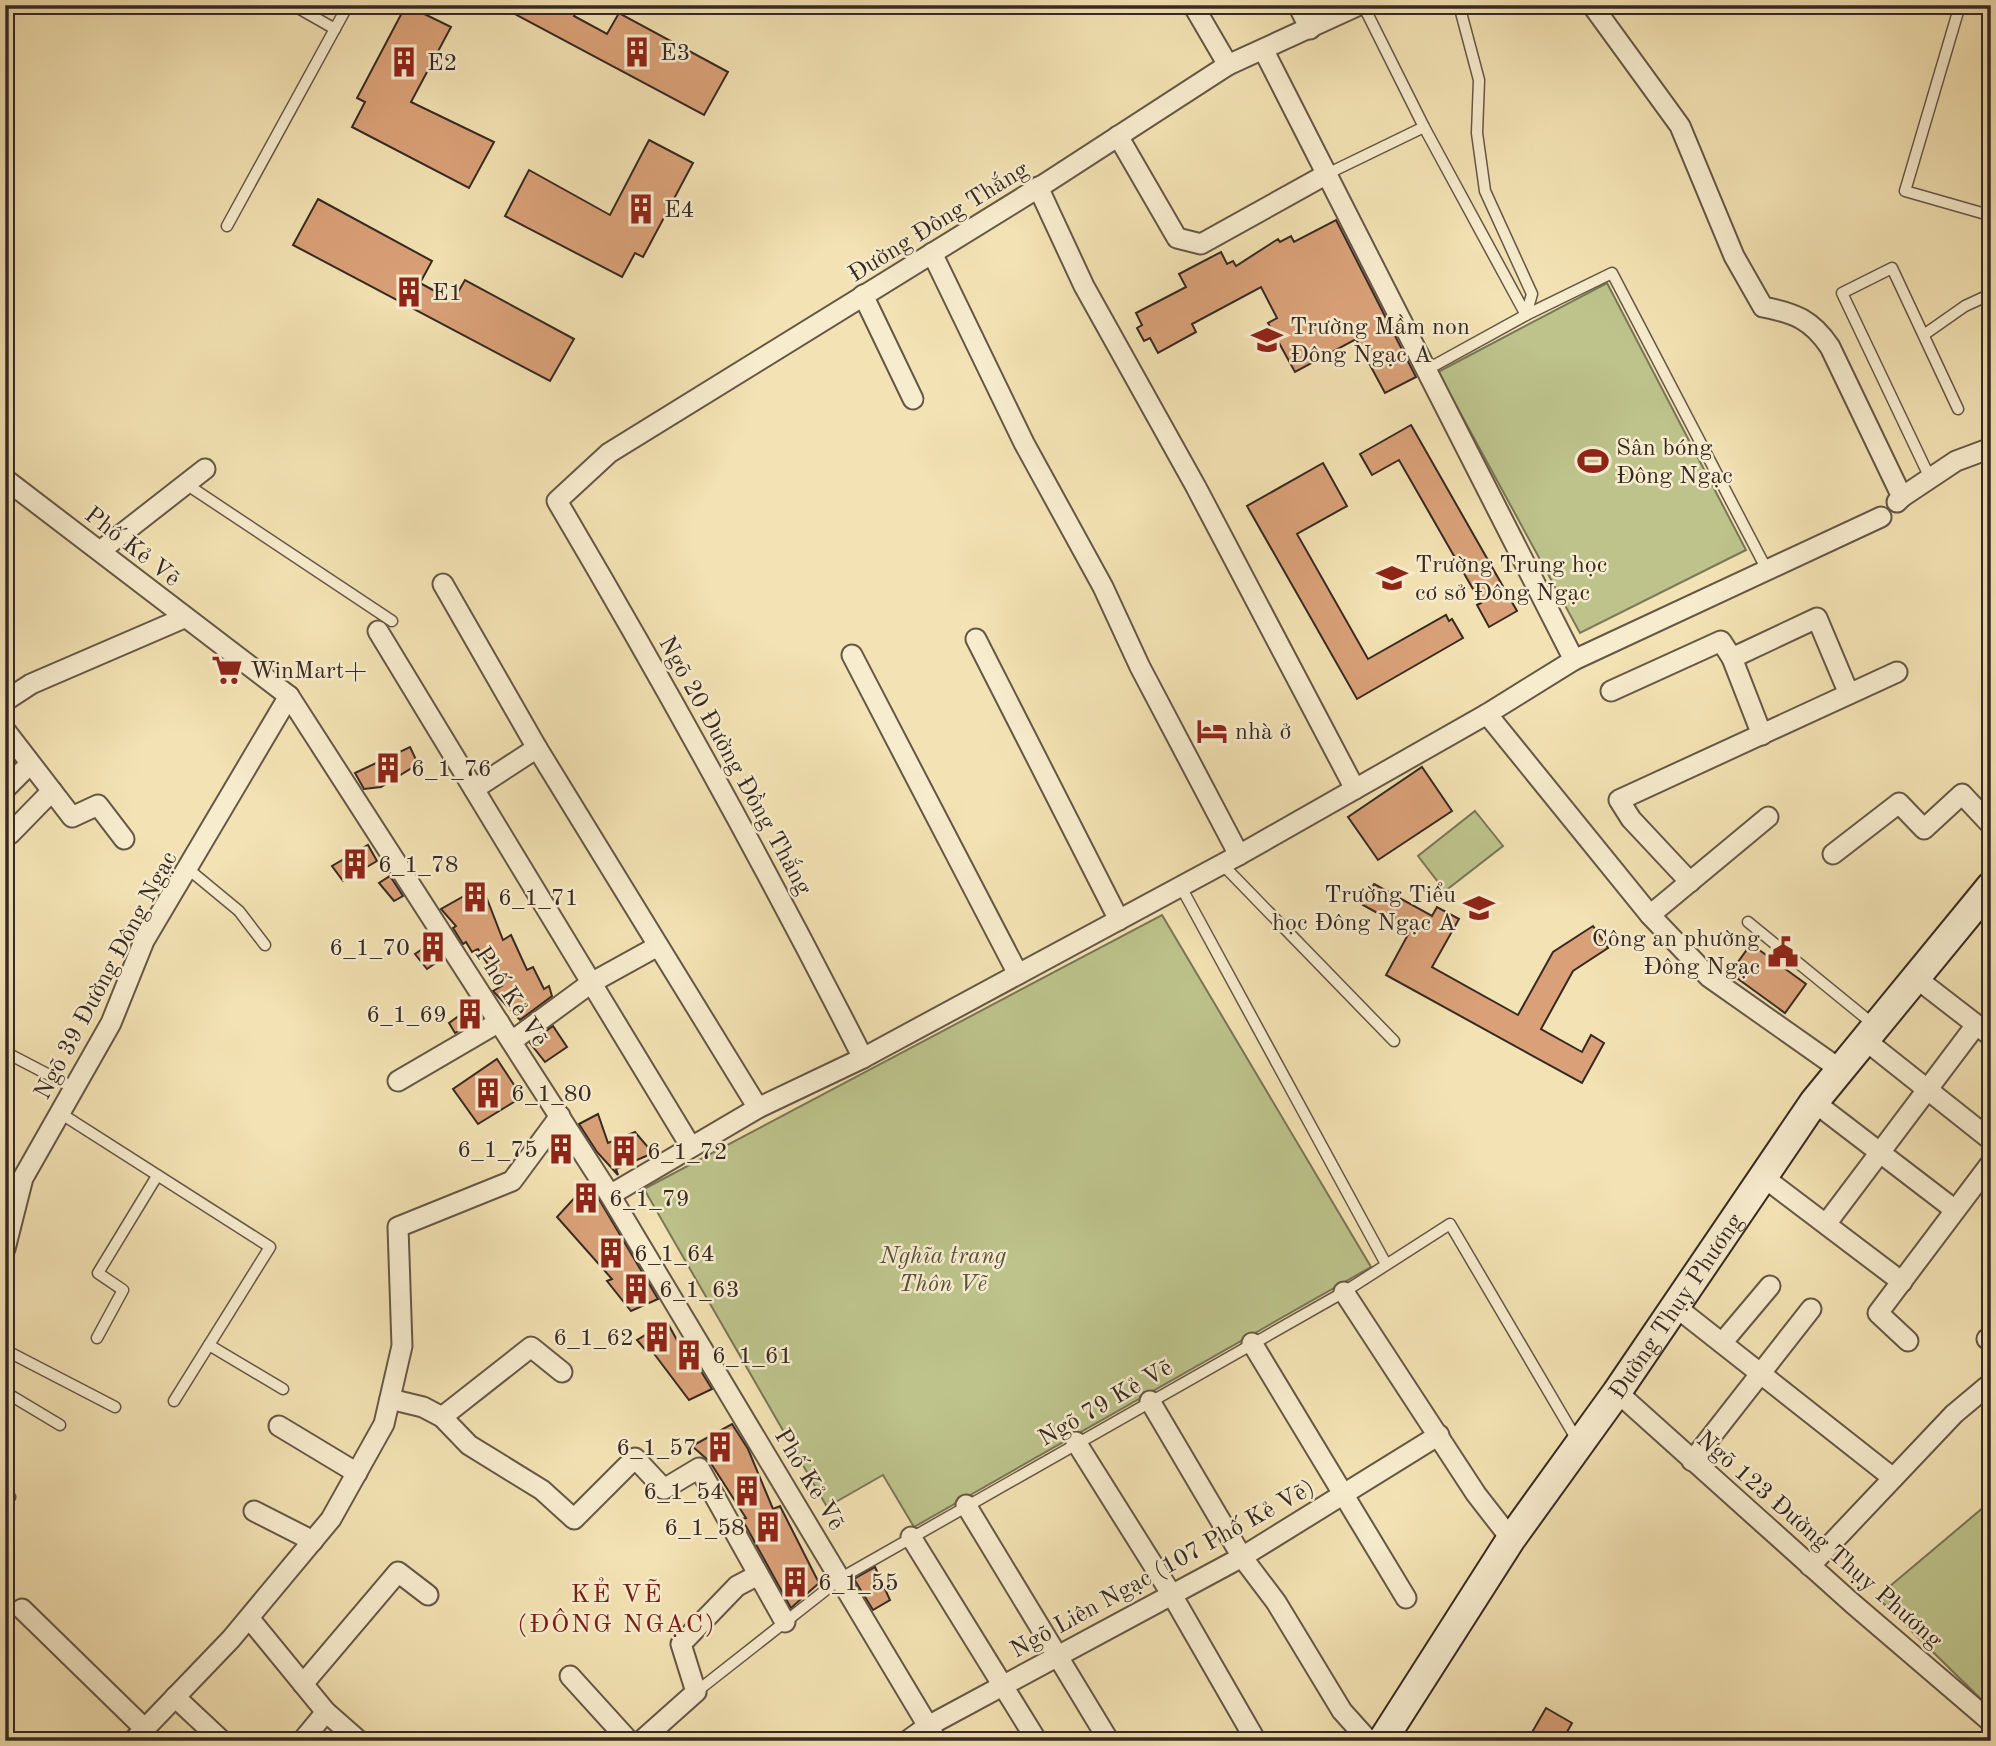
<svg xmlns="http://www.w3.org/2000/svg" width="1996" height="1746" font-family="'Old Standard TT',serif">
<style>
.green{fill:#bdc38b;stroke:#7a7657;stroke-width:2}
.building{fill:#daa178;stroke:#362923;stroke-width:2}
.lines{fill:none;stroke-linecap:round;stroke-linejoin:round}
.service-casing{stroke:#655747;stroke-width:13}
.minor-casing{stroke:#655747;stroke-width:23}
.secondary-casing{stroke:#362923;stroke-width:32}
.service{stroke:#f7ecce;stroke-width:10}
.minor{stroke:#f7ecce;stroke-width:19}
.secondary{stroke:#f7ecce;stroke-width:28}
.labels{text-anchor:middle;stroke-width:5;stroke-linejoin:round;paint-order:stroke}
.poi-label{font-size:24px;fill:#362923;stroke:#f7ecce;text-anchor:start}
.street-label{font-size:24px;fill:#362923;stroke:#f7ecce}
.park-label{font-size:24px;font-style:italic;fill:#58503d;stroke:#f7ecce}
.neighbourhood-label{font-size:26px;letter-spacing:2px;fill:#7a1f14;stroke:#f7ecce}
</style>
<rect width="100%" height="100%" fill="#f3e2b3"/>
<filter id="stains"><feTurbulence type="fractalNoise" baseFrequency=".00286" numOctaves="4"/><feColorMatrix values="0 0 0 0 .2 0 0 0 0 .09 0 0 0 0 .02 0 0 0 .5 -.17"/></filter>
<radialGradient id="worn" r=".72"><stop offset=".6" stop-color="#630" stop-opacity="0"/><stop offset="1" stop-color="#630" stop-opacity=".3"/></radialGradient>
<g class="green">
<path d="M1607,283l139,267 -166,83 -142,-261z"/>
<path d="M1475,811l28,35 -58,45 -27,-35z"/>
<path d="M1162,915l209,352 -457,260 -31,-52 -56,32 -183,-318z"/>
<path d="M1991,1501v208l-114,-112z"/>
</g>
<g class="building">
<path d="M406,5l45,22 -40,75 83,40 -25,46 -117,-61 13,-25 -8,-4z"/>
<path d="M498,5h82l-6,11 33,18 12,-21 109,59 -24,43z"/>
<path d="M649,140l44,23 -50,94 -8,-4 -13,24 -117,-61 24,-46 81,45z"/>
<path d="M318,199l114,62 -12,22 33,18 12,-21 109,59 -24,42 -257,-136z"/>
<path d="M1336,220l80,157 -31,16 -29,-54 -61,33 -27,-49 9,-5 -16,-31 -69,37 4,8 -38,21 -8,-15 -6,3 -7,-13 5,-3 -6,-12 50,-26 -7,-13 42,-22 6,12 6,-3 3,5 42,-27 2,3 11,-6 3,6z"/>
<path d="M1411,425l106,186 -28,16 -12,-22 4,-2 -82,-143 -27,15 -12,-21z"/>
<path d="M1323,463l24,43 -50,28 71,125 78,-44 3,6 3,-2 11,19 -106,61 -110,-193z"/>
<path d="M410,747l8,17 -37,23 -17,2 -9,-16z"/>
<path d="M1422,767l30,44 -74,49 -30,-43z"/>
<path d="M368,845l9,16 -34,20 -11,-15z"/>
<path d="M390,876l13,20 -9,5 -15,-18z"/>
<path d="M1374,884l58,32 5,-9 22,12 -27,48 86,48 35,-63 40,-26 15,22 -35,23 -32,58 41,23 9,-17 13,8 -22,40 -196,-108 24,-44 -47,-26z"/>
<path d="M482,886l21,54 8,-5 16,35 6,-3 11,22 5,-3 3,10 -32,24 -27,-29 9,-5 -24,-37 -6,3 -6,-10 -3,2 -10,-16 3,-2 -15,-17z"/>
<path d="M433,942l10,16 -16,11 -12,-15z"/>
<path d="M1751,944l55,40 -21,29 -55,-40z"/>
<path d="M474,1005l7,13 -26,15 -6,-10z"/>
<path d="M553,1026l14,21 -22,15 -15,-19z"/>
<path d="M497,1059l25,38 -44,27 -25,-35z"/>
<path d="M598,1114l10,29 27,-11 18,21 -37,16 2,6 -21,-23 -18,-28z"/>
<path d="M559,1138l11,18 -11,6 -10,-10z"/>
<path d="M588,1183l12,18 58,98 -27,12 -24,-30 5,-2 -55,-62z"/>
<path d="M667,1322l17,31 4,-3 24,39 -23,11 -37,-49 -5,1 -10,-12z"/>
<path d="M732,1424l16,25 25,60 7,-3 39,77 -28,25 -49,-89 4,-1 -36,-56 -18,-16z"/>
<path d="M875,1567l15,33 -17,10 -19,-31z"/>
<path d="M1546,1708l26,15 -10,18h-35z"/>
</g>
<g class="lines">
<g class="service-casing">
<g id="service">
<path d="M293,5l42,24"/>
<path d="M1363,5l61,122 102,188 86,-42 155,297"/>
<path d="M1960,5l-55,186 77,22"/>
<path d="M1327,174l97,-47"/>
<path d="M227,226l121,-221"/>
<path d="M1925,334l40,-28 26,-12"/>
<path d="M1426,370l100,-55 6,-21 -47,-103 -8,-58 2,-53 -20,-75"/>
<path d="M1930,478l-88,-185 50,-25 66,141"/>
<path d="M186,484l206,137"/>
<path d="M1222,864l172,177"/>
<path d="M187,868l52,43 26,34"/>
<path d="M1181,887l205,377"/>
<path d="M1748,922l125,102"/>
<path d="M5,1052l69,36"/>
<path d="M60,1113l210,134 -96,154"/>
<path d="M5,1190l13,8"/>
<path d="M97,1338l26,-48 -25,-17 59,-97"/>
<path d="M209,1345l74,44"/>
<path d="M5,1350l110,57"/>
<path d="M5,1392l55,33"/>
<path d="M5,1495l5,2 -5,7"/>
<path d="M696,1692l145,-114 503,-286 106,-68 127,216"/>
</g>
</g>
<g class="minor-casing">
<g id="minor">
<path d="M1193,5l35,60"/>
<path d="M1298,5l12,24"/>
<path d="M1592,5l88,121 54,130 29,51c32,6 49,13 67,40l72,150 -5,5"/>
<path d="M1264,51l310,609"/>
<path d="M1118,136l59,102 24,6 126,-70"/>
<path d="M1038,187l46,99 112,201 159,302"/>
<path d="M932,253l92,190 79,144 37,80 99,188"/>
<path d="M863,295l50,104"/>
<path d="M5,479l284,217 321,499 327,546"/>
<path d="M1902,497l54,-36 35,-13"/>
<path d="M100,551l105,-82"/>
<path d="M443,584l94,164 221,360"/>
<path d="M378,631l313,516"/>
<path d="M976,639l143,281"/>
<path d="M852,655l166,319"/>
<path d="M1732,658l30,77"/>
<path d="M1611,691l110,-50 11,17 85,-40 32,76"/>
<path d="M5,701l26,-17 153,-66"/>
<path d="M1487,714l163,201 59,62 132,93"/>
<path d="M5,730l67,87 26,-12 26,34"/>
<path d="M5,789l25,-25"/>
<path d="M474,789l63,-41"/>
<path d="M10,834l42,-43"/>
<path d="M1833,854l66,-51 25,26 38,-35 29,31"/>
<path d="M1690,882l-59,-63 -12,-19 278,-128"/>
<path d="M1650,915l118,-98"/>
<path d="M1916,978l75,58"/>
<path d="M1865,1040l126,100"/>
<path d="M512,1041l79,-58 67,-37"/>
<path d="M863,1058c-96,-189 -198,-374 -306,-557l52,-48 437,-270 182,-118 131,-60"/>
<path d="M398,1081l101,-59"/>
<path d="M1814,1102l141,108"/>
<path d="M1762,1176l140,106"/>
<path d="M610,1195l148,-87 105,-50 376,-203 248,-141 87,-54 307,-143"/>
<path d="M1826,1224l150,-199"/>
<path d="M5,1249l18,-71 88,-155 33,-82 145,-245"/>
<path d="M1344,1292l132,202 35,45"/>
<path d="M1676,1307l217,171"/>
<path d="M1987,1339l4,3"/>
<path d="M1908,1341l-30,-28 113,-150"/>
<path d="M1252,1343l154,255"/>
<path d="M1722,1343l48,-57"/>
<path d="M1617,1392l235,211 139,119"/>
<path d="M390,1399l33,8 19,10 27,28 73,45 32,29 61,-61 29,31 35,-21 86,154"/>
<path d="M1150,1401l92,156 34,45 66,109 27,30"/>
<path d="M442,1417l89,-70 31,25"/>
<path d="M279,1426l78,47"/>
<path d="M1076,1442l96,153 84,146"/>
<path d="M1692,1461l119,-152"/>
<path d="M966,1505l143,236"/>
<path d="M254,1511l59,30"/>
<path d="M911,1537l126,204"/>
<path d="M1810,1566l144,-152 37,-31"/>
<path d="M22,1609l122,119"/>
<path d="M249,1618l77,94 33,29"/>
<path d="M570,1676l59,65"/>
<path d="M303,1684l95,-112 30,23"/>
<path d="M175,1697l47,44"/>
<path d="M133,1741l98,-102 100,-120 53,-95 18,-78 -4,-119 114,-46 48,-65"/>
<path d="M302,1741l24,-29"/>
<path d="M641,1741l55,-49 -15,-48 56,-58 21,-11"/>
<path d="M907,1741l21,-15 314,-169 197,-122"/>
</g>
</g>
<g class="secondary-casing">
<g id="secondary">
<path id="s1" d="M1382,1741l129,-202 106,-147 197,-290 177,-216"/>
</g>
</g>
<use href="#service" class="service"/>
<use href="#minor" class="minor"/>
<use href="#secondary" class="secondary"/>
</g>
<defs>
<g id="building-bare" transform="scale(2.415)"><path d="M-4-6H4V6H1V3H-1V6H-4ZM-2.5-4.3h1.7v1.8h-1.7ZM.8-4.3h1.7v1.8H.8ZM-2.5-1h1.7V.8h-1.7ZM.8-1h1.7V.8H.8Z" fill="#8f2418" stroke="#f7ecce" stroke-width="2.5" paint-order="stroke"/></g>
<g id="school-bare" transform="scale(2.415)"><path d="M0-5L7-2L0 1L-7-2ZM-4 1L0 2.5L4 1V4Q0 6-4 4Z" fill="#8f2418" stroke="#f7ecce" stroke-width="2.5" paint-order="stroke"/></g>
<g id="stadium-bare" transform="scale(2.415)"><path d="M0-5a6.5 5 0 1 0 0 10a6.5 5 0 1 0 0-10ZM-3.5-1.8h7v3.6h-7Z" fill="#8f2418" stroke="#f7ecce" stroke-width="2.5" paint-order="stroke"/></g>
<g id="supermarket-bare" transform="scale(2.415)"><path d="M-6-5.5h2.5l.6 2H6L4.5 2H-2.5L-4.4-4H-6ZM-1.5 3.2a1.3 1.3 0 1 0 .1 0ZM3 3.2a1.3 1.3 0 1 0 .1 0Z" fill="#8f2418" stroke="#f7ecce" stroke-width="2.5" paint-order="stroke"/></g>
<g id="hotel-bare" transform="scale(2.415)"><path d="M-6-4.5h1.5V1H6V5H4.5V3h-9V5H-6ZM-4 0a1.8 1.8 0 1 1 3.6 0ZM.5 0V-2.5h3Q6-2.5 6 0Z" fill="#8f2418" stroke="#f7ecce" stroke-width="2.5" paint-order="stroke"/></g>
<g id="civic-bare" transform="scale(2.415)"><path d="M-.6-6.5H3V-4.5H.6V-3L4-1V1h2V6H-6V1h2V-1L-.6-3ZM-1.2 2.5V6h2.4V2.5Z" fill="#8f2418" stroke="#f7ecce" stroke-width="2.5" paint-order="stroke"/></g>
</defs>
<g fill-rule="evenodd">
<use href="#building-bare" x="637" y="52"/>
<use href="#building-bare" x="404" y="62"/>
<use href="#building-bare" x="641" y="209"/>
<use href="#building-bare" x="409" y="292"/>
<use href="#school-bare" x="1267" y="340"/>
<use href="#stadium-bare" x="1593" y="461"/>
<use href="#school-bare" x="1392" y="578"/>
<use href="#supermarket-bare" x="227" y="670"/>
<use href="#hotel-bare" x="1212" y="731"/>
<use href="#building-bare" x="388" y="768"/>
<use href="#building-bare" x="355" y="864"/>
<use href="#building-bare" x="475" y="897"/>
<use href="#school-bare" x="1479" y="908"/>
<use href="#building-bare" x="433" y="947"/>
<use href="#civic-bare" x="1783" y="952"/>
<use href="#building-bare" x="470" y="1014"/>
<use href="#building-bare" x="488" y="1093"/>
<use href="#building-bare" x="561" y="1149"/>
<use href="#building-bare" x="624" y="1151"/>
<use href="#building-bare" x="586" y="1198"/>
<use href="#building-bare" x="611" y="1253"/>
<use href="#building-bare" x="636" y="1289"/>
<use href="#building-bare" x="657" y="1337"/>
<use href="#building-bare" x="689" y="1355"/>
<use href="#building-bare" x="720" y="1447"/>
<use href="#building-bare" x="747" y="1491"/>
<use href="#building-bare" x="768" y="1527"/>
<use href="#building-bare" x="795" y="1582"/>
</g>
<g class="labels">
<g class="poi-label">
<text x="660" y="60">E3</text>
<text x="427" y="70">E2</text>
<text x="664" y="217">E4</text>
<text x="432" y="300">E1</text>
<text x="1290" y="334">Trường Mầm non<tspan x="1290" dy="28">Đông Ngạc A</tspan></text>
<text x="1616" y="455">Sân bóng<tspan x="1616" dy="28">Đông Ngạc</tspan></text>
<text x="1415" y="572">Trường Trung học<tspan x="1415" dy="28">cơ sở Đông Ngạc</tspan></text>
<text x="250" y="678">WinMart+</text>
<text x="1235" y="739">nhà ở</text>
<text x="411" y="776">6_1_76</text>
<text x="378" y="872">6_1_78</text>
<text x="1456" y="902" text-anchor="end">Trường Tiểu<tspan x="1456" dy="28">học Đông Ngạc A</tspan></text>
<text x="498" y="905">6_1_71</text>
<text x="1760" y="946" text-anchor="end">Công an phường<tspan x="1760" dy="28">Đông Ngạc</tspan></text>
<text x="410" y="955" text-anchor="end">6_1_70</text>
<text x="447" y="1022" text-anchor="end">6_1_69</text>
<text x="511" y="1101">6_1_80</text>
<text x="538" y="1157" text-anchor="end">6_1_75</text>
<text x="647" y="1159">6_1_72</text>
<text x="609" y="1206">6_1_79</text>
<text x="634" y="1261">6_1_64</text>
<text x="659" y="1297">6_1_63</text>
<text x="634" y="1345" text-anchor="end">6_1_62</text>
<text x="712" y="1363">6_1_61</text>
<text x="697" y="1455" text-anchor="end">6_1_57</text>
<text x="724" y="1499" text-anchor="end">6_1_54</text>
<text x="745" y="1535" text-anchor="end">6_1_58</text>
<text x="818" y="1590">6_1_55</text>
</g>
<g class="street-label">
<text transform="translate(938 221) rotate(-32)" y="8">Đường Đông Thắng</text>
<text transform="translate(133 546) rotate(38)" y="8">Phố Kẻ Vẽ</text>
<text transform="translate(736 765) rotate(61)" y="8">Ngõ 20 Đường Đồng Thắng</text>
<text transform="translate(105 975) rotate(-62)" y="8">Ngõ 39 Đường Đông Ngạc</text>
<text transform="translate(512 996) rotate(57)" y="8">Phố Kẻ Vẽ</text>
<text dy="8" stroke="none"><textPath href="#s1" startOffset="525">Đường Thụy Phương</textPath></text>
<text transform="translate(1105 1402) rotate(-30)" y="8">Ngõ 79 Kẻ Vẽ</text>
<text transform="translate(810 1479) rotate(59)" y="8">Phố Kẻ Vẽ</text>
<text transform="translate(1820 1539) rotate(41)" y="8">Ngõ 123 Đường Thụy Phương</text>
<text transform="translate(1162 1568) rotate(-29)" y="8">Ngõ Liên Ngạc (107 Phố Kẻ Vẽ)</text>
</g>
<g class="park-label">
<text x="943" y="1263">Nghĩa trang<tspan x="943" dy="28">Thôn Vẽ</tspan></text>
</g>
<g class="neighbourhood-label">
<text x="617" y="1602">KẺ VẼ<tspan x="617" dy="30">(ĐÔNG NGẠC)</tspan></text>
</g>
</g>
<rect width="1996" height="1746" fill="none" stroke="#f3e2b3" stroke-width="28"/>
<rect x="7" y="7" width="1982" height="1732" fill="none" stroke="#362923" stroke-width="3.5"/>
<rect x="14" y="14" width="1968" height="1718" fill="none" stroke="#362923" stroke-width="2"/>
<rect width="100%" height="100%" filter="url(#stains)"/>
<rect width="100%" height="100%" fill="url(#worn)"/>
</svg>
